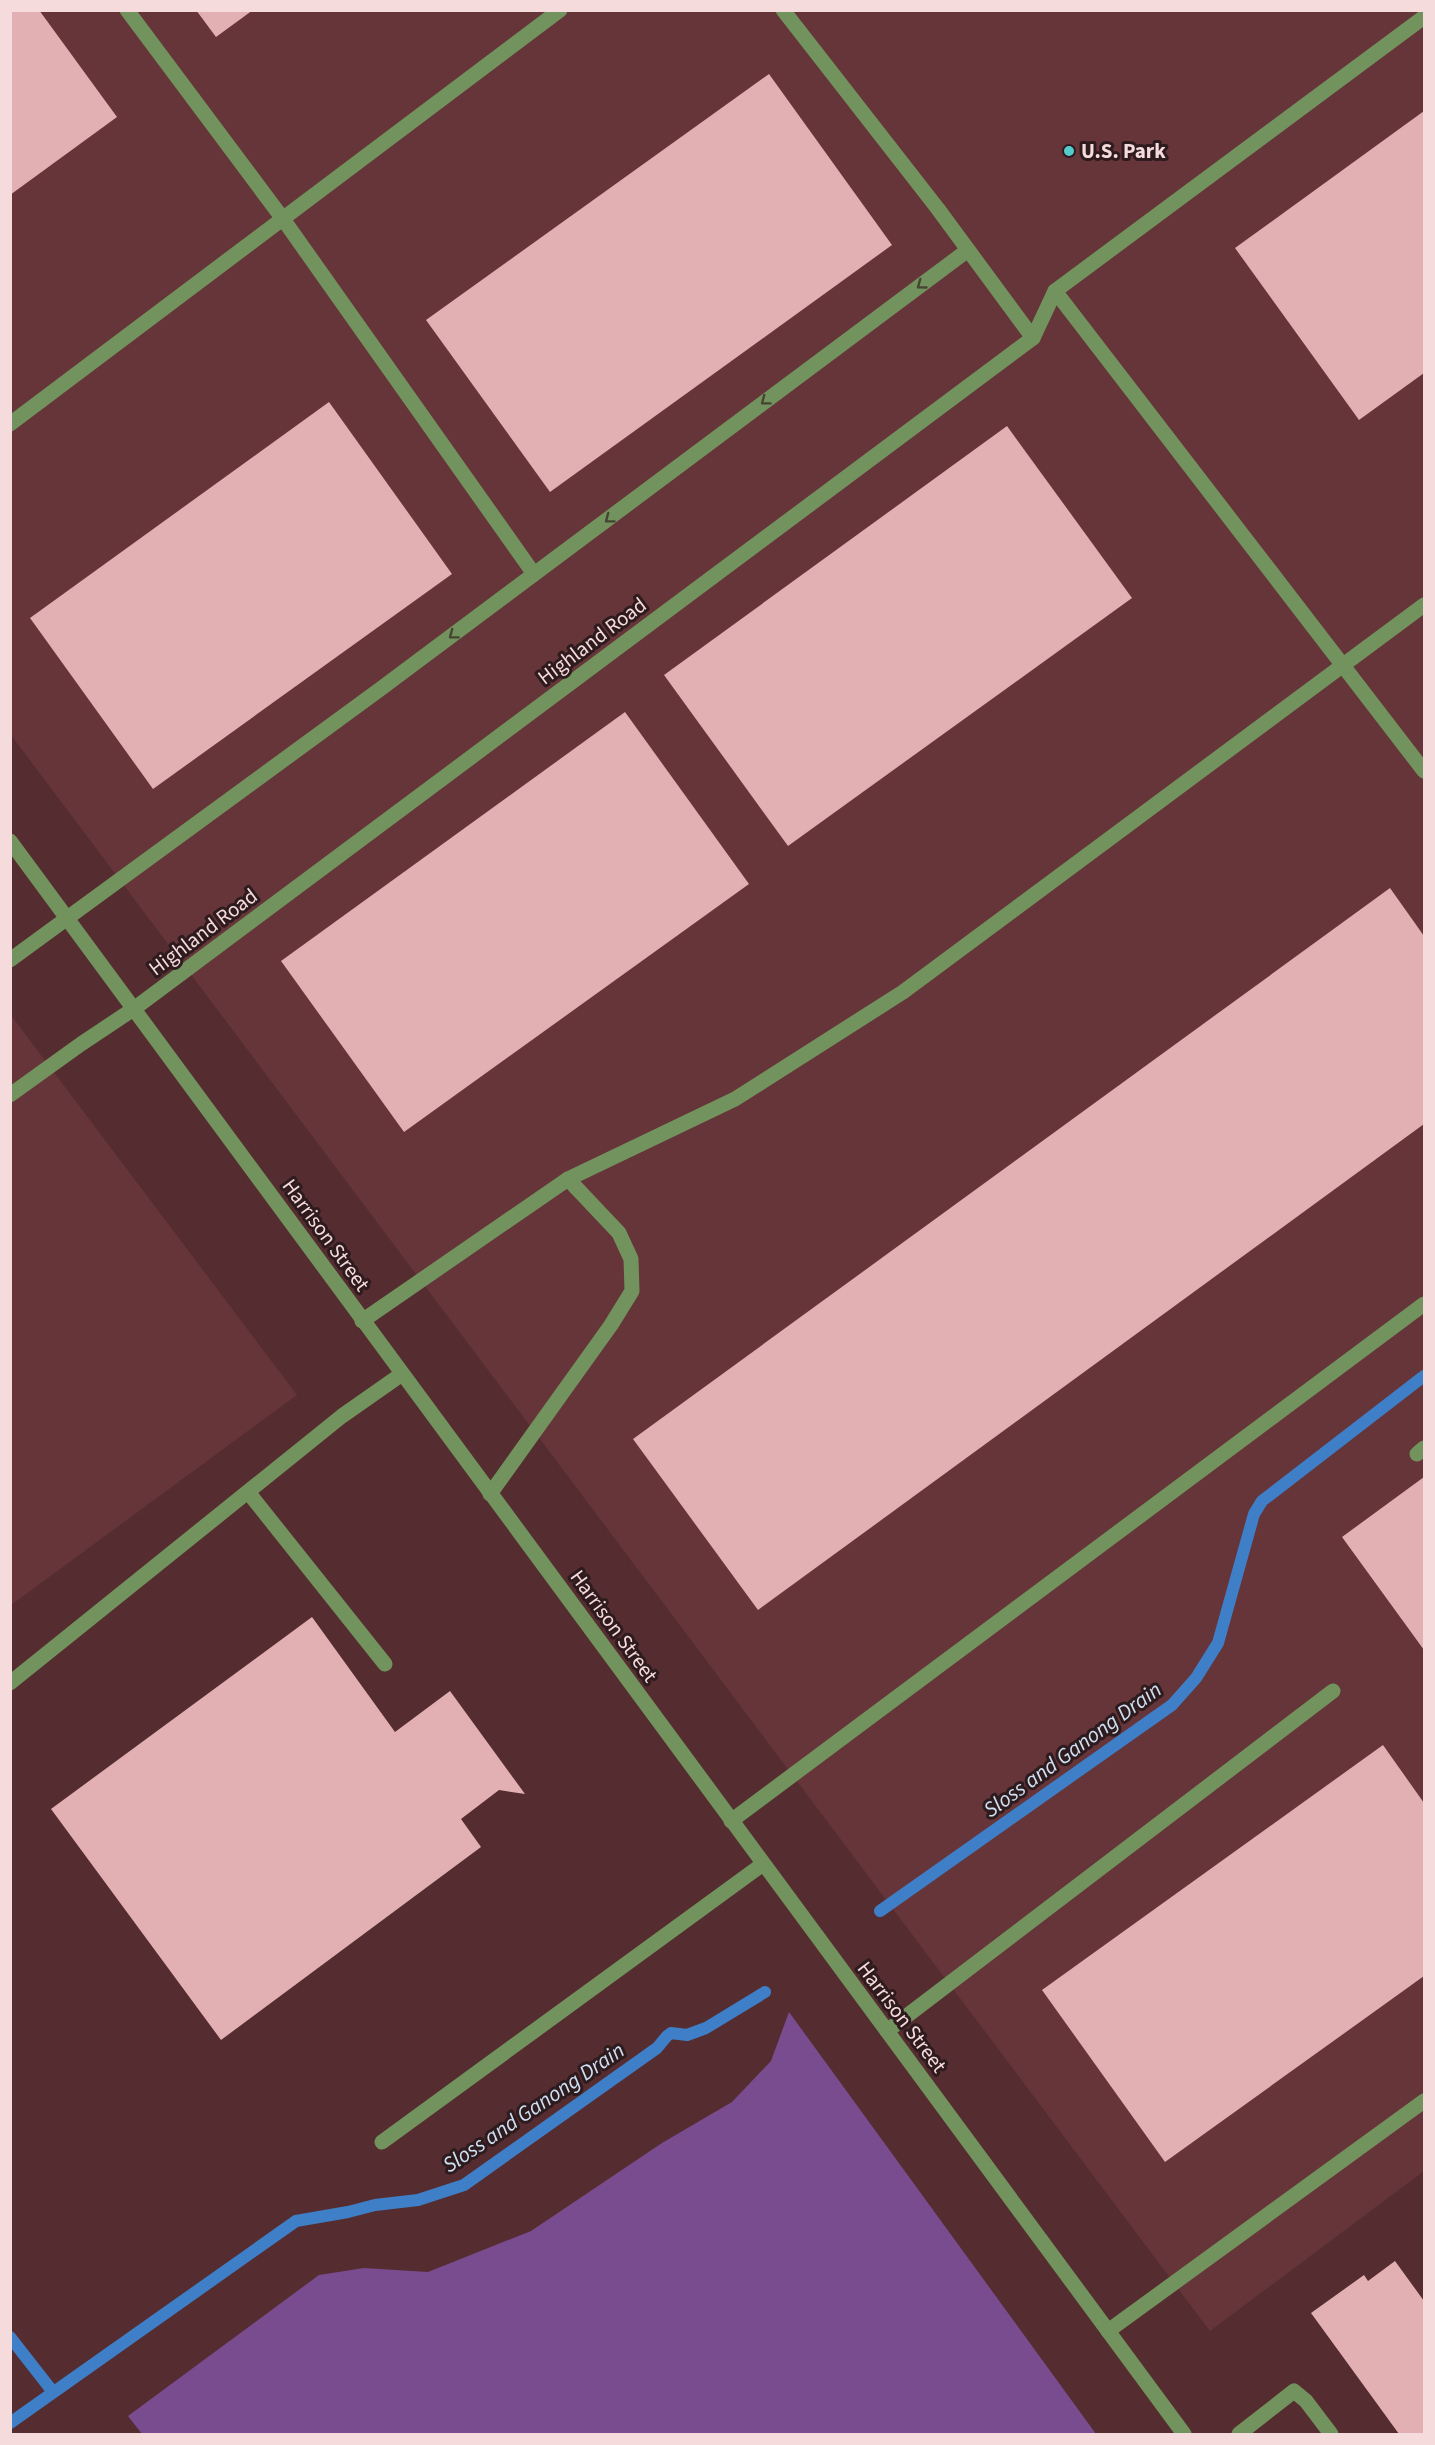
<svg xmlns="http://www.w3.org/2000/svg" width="1435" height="2445" font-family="'Source Sans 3',sans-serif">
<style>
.built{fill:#65353a}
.green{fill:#794c8f}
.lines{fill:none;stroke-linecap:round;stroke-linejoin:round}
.stream{stroke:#3f7fc8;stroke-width:12}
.building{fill:#e2afb2}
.minor{stroke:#72935d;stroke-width:15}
.oneway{stroke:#464533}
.poi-dot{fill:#53cdcb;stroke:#2e1b1d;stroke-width:2}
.labels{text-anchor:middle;stroke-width:6;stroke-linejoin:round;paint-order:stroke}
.poi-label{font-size:21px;font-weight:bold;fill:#f6dbdd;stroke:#2e1b1d;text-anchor:start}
.street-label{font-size:21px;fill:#f6dbdd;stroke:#2e1b1d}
.water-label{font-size:22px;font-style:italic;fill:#d0e0f4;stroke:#2e1b1d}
</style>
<rect width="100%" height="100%" fill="#552d31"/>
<g class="built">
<path d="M11,11h1413v2160l-214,160 -1199,-1596z"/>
<path d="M10,1014l287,381 -286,210h-1z"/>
</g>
<path class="green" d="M789,2012l307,422h-954l-14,-18 191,-141 45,-7 64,4 103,-41 131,-88 70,-41 39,-41z"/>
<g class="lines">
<g class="stream">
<path d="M880,1911l292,-206 24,-27 22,-35 36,-129 8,-13 162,-125"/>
<path d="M10,2337l43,55"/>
<path d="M10,2423l286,-202 52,-9 27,-7 43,-5 46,-15 193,-137 10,-12 4,-3 16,2 19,-7 59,-36"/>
</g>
</g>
<g class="building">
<path d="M10,10h29l78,107 -107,78z"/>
<path d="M196,10h57l-37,27z"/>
<path d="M769,74l123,171 -342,247 -124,-172z"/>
<path d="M1424,111v262l-65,47 -124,-172z"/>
<path d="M329,402l123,172 -299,215 -123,-171z"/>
<path d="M1007,426l125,172 -344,248 -124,-171z"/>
<path d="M625,712l124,172 -345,248 -123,-171z"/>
<path d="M1390,888l34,48v188l-666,486 -125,-171z"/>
<path d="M1424,1477v173l-82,-113z"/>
<path d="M312,1617l83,115 55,-41 75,103 -26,-4 -38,29 20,28 -260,193 -170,-231z"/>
<path d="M1383,1745l41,58v173l-259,186 -123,-172z"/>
<path d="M1395,2261l29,40v133h-25l-88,-121 53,-38 4,6z"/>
</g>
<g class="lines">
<g class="minor">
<path d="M127,10l156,209 251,355"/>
<path d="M783,10l155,199 95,129"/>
<path d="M1055,291l369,480"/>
<path d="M10,424l550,-414"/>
<path d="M10,841l1174,1593"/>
<path d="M10,960l369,-270 589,-440"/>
<path d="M10,1095l71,-51 54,-36 898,-670 22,-47 369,-274"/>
<path d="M362,1321l206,-142 167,-80 168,-107 521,-387"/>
<path d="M1417,1454l7,-6"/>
<path d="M248,1492l137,172"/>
<path d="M490,1494l121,-169 21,-34 -1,-32 -12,-26 -51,-54"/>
<path d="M10,1683l332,-267 60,-42"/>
<path d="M731,1821l693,-517"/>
<path d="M887,2031l446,-340"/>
<path d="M382,2142l381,-278"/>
<path d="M1108,2331l316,-230"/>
<path d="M1239,2434l55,-43 12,10 25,33"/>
</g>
</g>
<defs><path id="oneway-chevron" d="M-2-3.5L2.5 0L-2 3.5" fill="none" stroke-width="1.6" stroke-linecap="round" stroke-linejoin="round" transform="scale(1.5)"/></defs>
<g class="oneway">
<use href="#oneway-chevron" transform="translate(921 285) rotate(144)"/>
<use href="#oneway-chevron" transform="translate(765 401) rotate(143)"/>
<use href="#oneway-chevron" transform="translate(609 519) rotate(143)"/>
<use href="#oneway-chevron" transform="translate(453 635) rotate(143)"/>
</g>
<circle class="poi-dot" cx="1069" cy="151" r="6"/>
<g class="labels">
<g class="poi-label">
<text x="1081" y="158">U.S. Park</text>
</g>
<g class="street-label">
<text transform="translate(592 641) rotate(-37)" y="7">Highland Road</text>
<text transform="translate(203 932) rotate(-37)" y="7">Highland Road</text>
<text transform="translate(326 1235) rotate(54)" y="7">Harrison Street</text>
<text transform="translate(614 1626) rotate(54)" y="7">Harrison Street</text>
<text transform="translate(902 2017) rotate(53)" y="7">Harrison Street</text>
</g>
<g class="water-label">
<text transform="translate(1072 1749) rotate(-36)" y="8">Sloss and Ganong Drain</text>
<text transform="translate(533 2107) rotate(-34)" y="8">Sloss and Ganong Drain</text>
</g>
</g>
<rect width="1435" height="2445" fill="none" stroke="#f6dbdd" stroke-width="24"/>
</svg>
